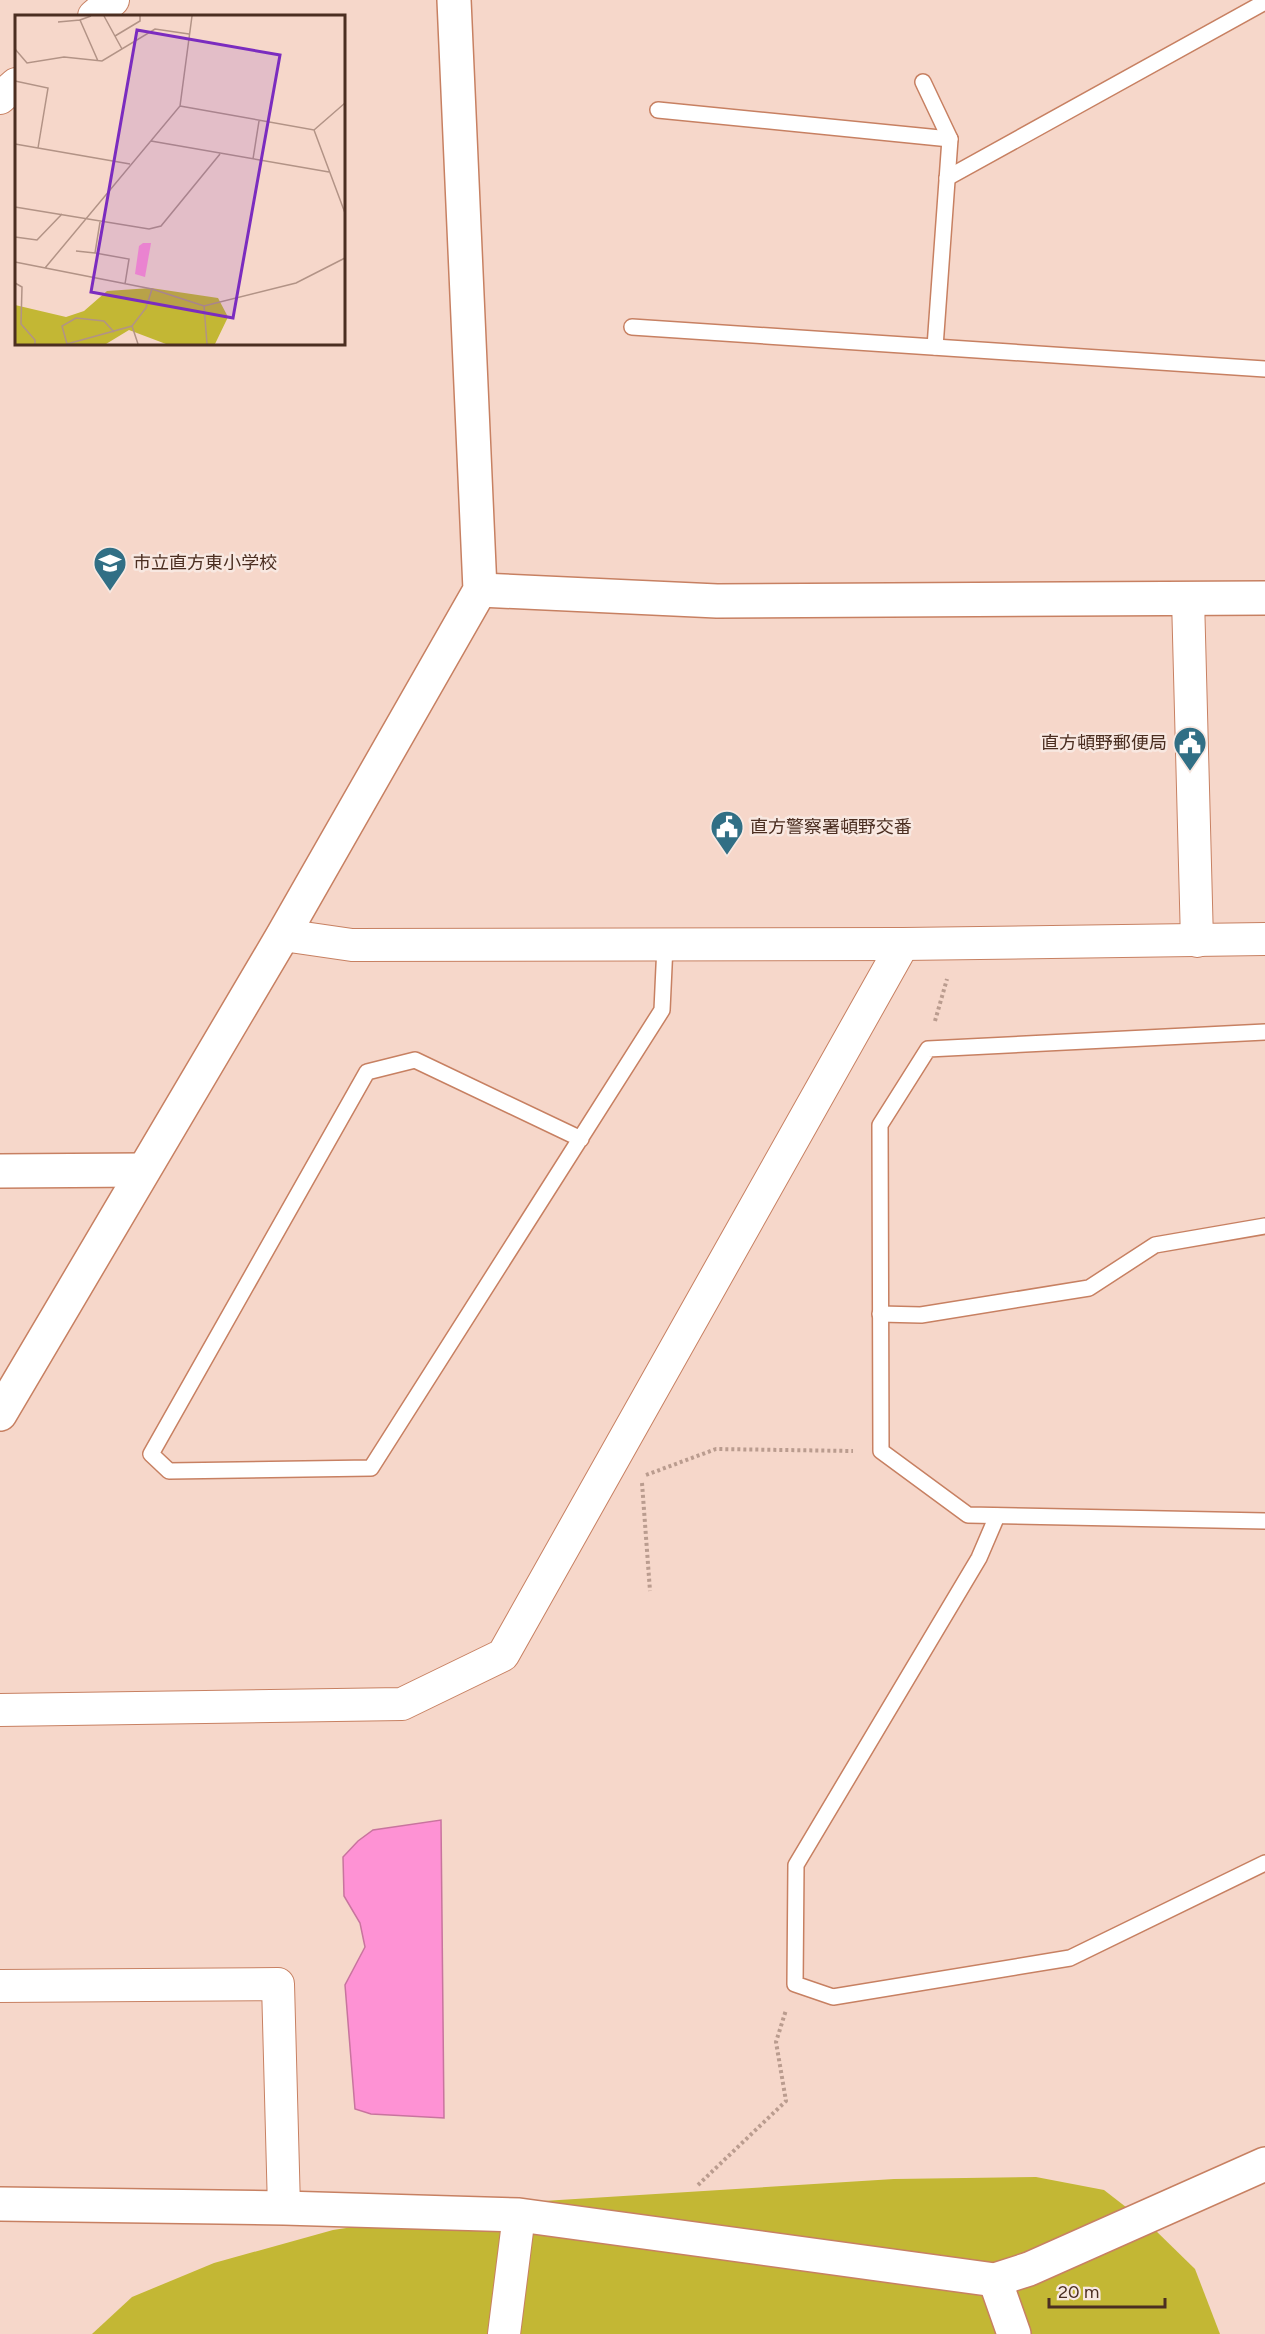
<svg xmlns="http://www.w3.org/2000/svg" width="1265" height="2334" font-family="Figtree,'Noto Sans JP',sans-serif">
<style>
.green{fill:#c3b734}
.water{fill:#fe92d4;stroke:#c8749e;stroke-width:1.5}
.lines{fill:none;stroke-linecap:round;stroke-linejoin:round}
.service-casing{stroke:#c78062;stroke-width:18}
.minor-casing{stroke:#c78062;stroke-width:34}
.tertiary-casing{stroke:#c78062;stroke-width:36}
.path{stroke:#ba9c8f;stroke-width:4;stroke-dasharray:3 3;stroke-linecap:butt}
.service{stroke:#fff;stroke-width:15}
.minor{stroke:#fff;stroke-width:32}
.tertiary{stroke:#fff;stroke-width:33}
.labels{text-anchor:middle;stroke-width:5;stroke-linejoin:round;paint-order:stroke}
.poi-label{font-size:18px;fill:#4b2e21;stroke:#f8e8e1;text-anchor:start}
.inset-road{fill:none;stroke:#b29386;stroke-width:1.5}
.view{fill:#7b2cbf;fill-opacity:0.15;stroke:#7b2cbf;stroke-width:3}
.inset-edge{fill:none;stroke:#4b2e21;stroke-width:3}
</style>
<rect width="100%" height="100%" fill="#f6d7ca"/>
<path class="green" d="M1036,2177l68,13 49,38 42,41 25,65h-1128l40,-37 82,-34 119,-33 178,-27 383,-24z"/>
<path class="water" d="M441,1820l3,298 -73,-4 -16,-5 -10,-124 20,-38 -5,-24 -16,-27 -1,-39 15,-16 15,-11z"/>
<g class="lines">
<g class="service-casing">
<g id="service">
<path d="M923,82l27,57 -15,208"/>
<path d="M658,110l292,29"/>
<path d="M947,178l318,-176"/>
<path d="M632,327l633,42"/>
<path d="M1265,1032l-337,17 -48,76 1,326 87,64 297,6"/>
<path d="M581,1139l-166,-79 -48,12 -216,382 18,17 202,-3 291,-458 3,-65"/>
<path d="M880,1314l41,1 168,-27 66,-43 110,-19"/>
<path d="M997,1516l-18,42 -183,307 -1,119 38,13 237,-39 195,-95"/>
</g>
</g>
<g class="minor-casing">
<g id="minor">
<path d="M94,16l19,-16"/>
<path d="M0,98l16,-14"/>
<path d="M1188,598l9,343"/>
<path d="M283,935l69,10 551,-1 362,-5"/>
<path d="M0,1710l402,-6 101,-49 400,-711"/>
<path d="M0,1986l278,-2 6,224"/>
<path d="M504,2334l15,-119"/>
</g>
</g>
<g class="tertiary-casing">
<g id="tertiary">
<path d="M480,590l237,11 548,-3"/>
<path d="M0,1171l143,-1"/>
<path d="M0,1414l283,-479 197,-345 -26,-590"/>
<path d="M0,2204l284,4 235,7 476,65 34,-11 236,-105"/>
<path d="M995,2280l19,54"/>
</g>
</g>
<g class="path">
<path d="M935,1021l12,-42"/>
<path d="M646,1475l70,-26 137,2"/>
<path d="M642,1483l8,108"/>
<path d="M698,2185l88,-84 -10,-59 10,-32"/>
</g>
<use href="#service" class="service"/>
<use href="#minor" class="minor"/>
<use href="#tertiary" class="tertiary"/>
</g>
<defs>
<g id="school-pin" transform="scale(1.725)"><path d="M0 17L-7.5 6A9.5 9.5 0 1 1 7.5 6Z" fill="#316f85" stroke="#f8e8e1"/><path d="M0-5L7-2L0 1L-7-2ZM-4 1L0 2.5L4 1V4Q0 6-4 4Z" fill="#fff"/></g>
<g id="civic-pin" transform="scale(1.725)"><path d="M0 17L-7.5 6A9.5 9.5 0 1 1 7.5 6Z" fill="#316f85" stroke="#f8e8e1"/><path d="M-.6-6.5H3V-4.5H.6V-3L4-1V1h2V6H-6V1h2V-1L-.6-3ZM-1.2 2.5V6h2.4V2.5Z" fill="#fff"/></g>
</defs>
<g fill-rule="evenodd">
<use href="#school-pin" x="110" y="563"/>
<use href="#civic-pin" x="1190" y="743"/>
<use href="#civic-pin" x="727" y="827"/>
</g>
<g class="labels">
<g class="poi-label">
<text x="133" y="569">市立直方東小学校</text>
<text x="1167" y="749" text-anchor="end">直方頓野郵便局</text>
<text x="750" y="833">直方警察署頓野交番</text>
</g>
</g>
<g transform="translate(15 15)">
<rect width="330" height="330" fill="#f6d7ca"/>
<path d="M136,273l67,10 10,19 -13,27h-49l-37,-14 -23,14h-91v-39l51,12 18,-6 23,-20z" fill="#c3b734"/>
<path d="M128,228h8l-6,34 -10,-3 4,-28z" fill="#fe92d4"/>
<path class="inset-road" d="M76,1l-11,4 18,41M89,1l18,33M43,7l22,-2M100,21l25,-15v-5M0,34l12,14 37,-6 38,4 53,-32 34,5M0,66l33,7 -10,60M165,91l134,24 31,-27M299,115l31,83M136,126l178,31M0,129l115,20M238,144l6,-38M0,192l134,22 12,-3 59,-72M85,207l-5,31 34,6 -4,25M0,222l22,3 25,-26M61,236l19,2M0,247l137,27 52,17 92,-23 49,-25M30,253l135,-162 12,-90M0,268l7,4 -1,37 14,16v4M189,291l3,38M117,311l6,18M52,329l65,-18 14,-18 6,-19M52,329l-5,-18 14,-8 28,3 10,11"/>
<path class="view" d="M122,15l143,25 -47,263 -142,-26z"/>
<rect width="330" height="330" class="inset-edge"/>
</g>
<path d="M1049 2298v9h116v-9" fill="none" stroke="#4b2e21" stroke-width="3"/>
<text x="1058" y="2298" font-size="18" fill="#4b2e21" stroke="#f8e8e1" stroke-width="4.5" paint-order="stroke">20 m</text>
</svg>
